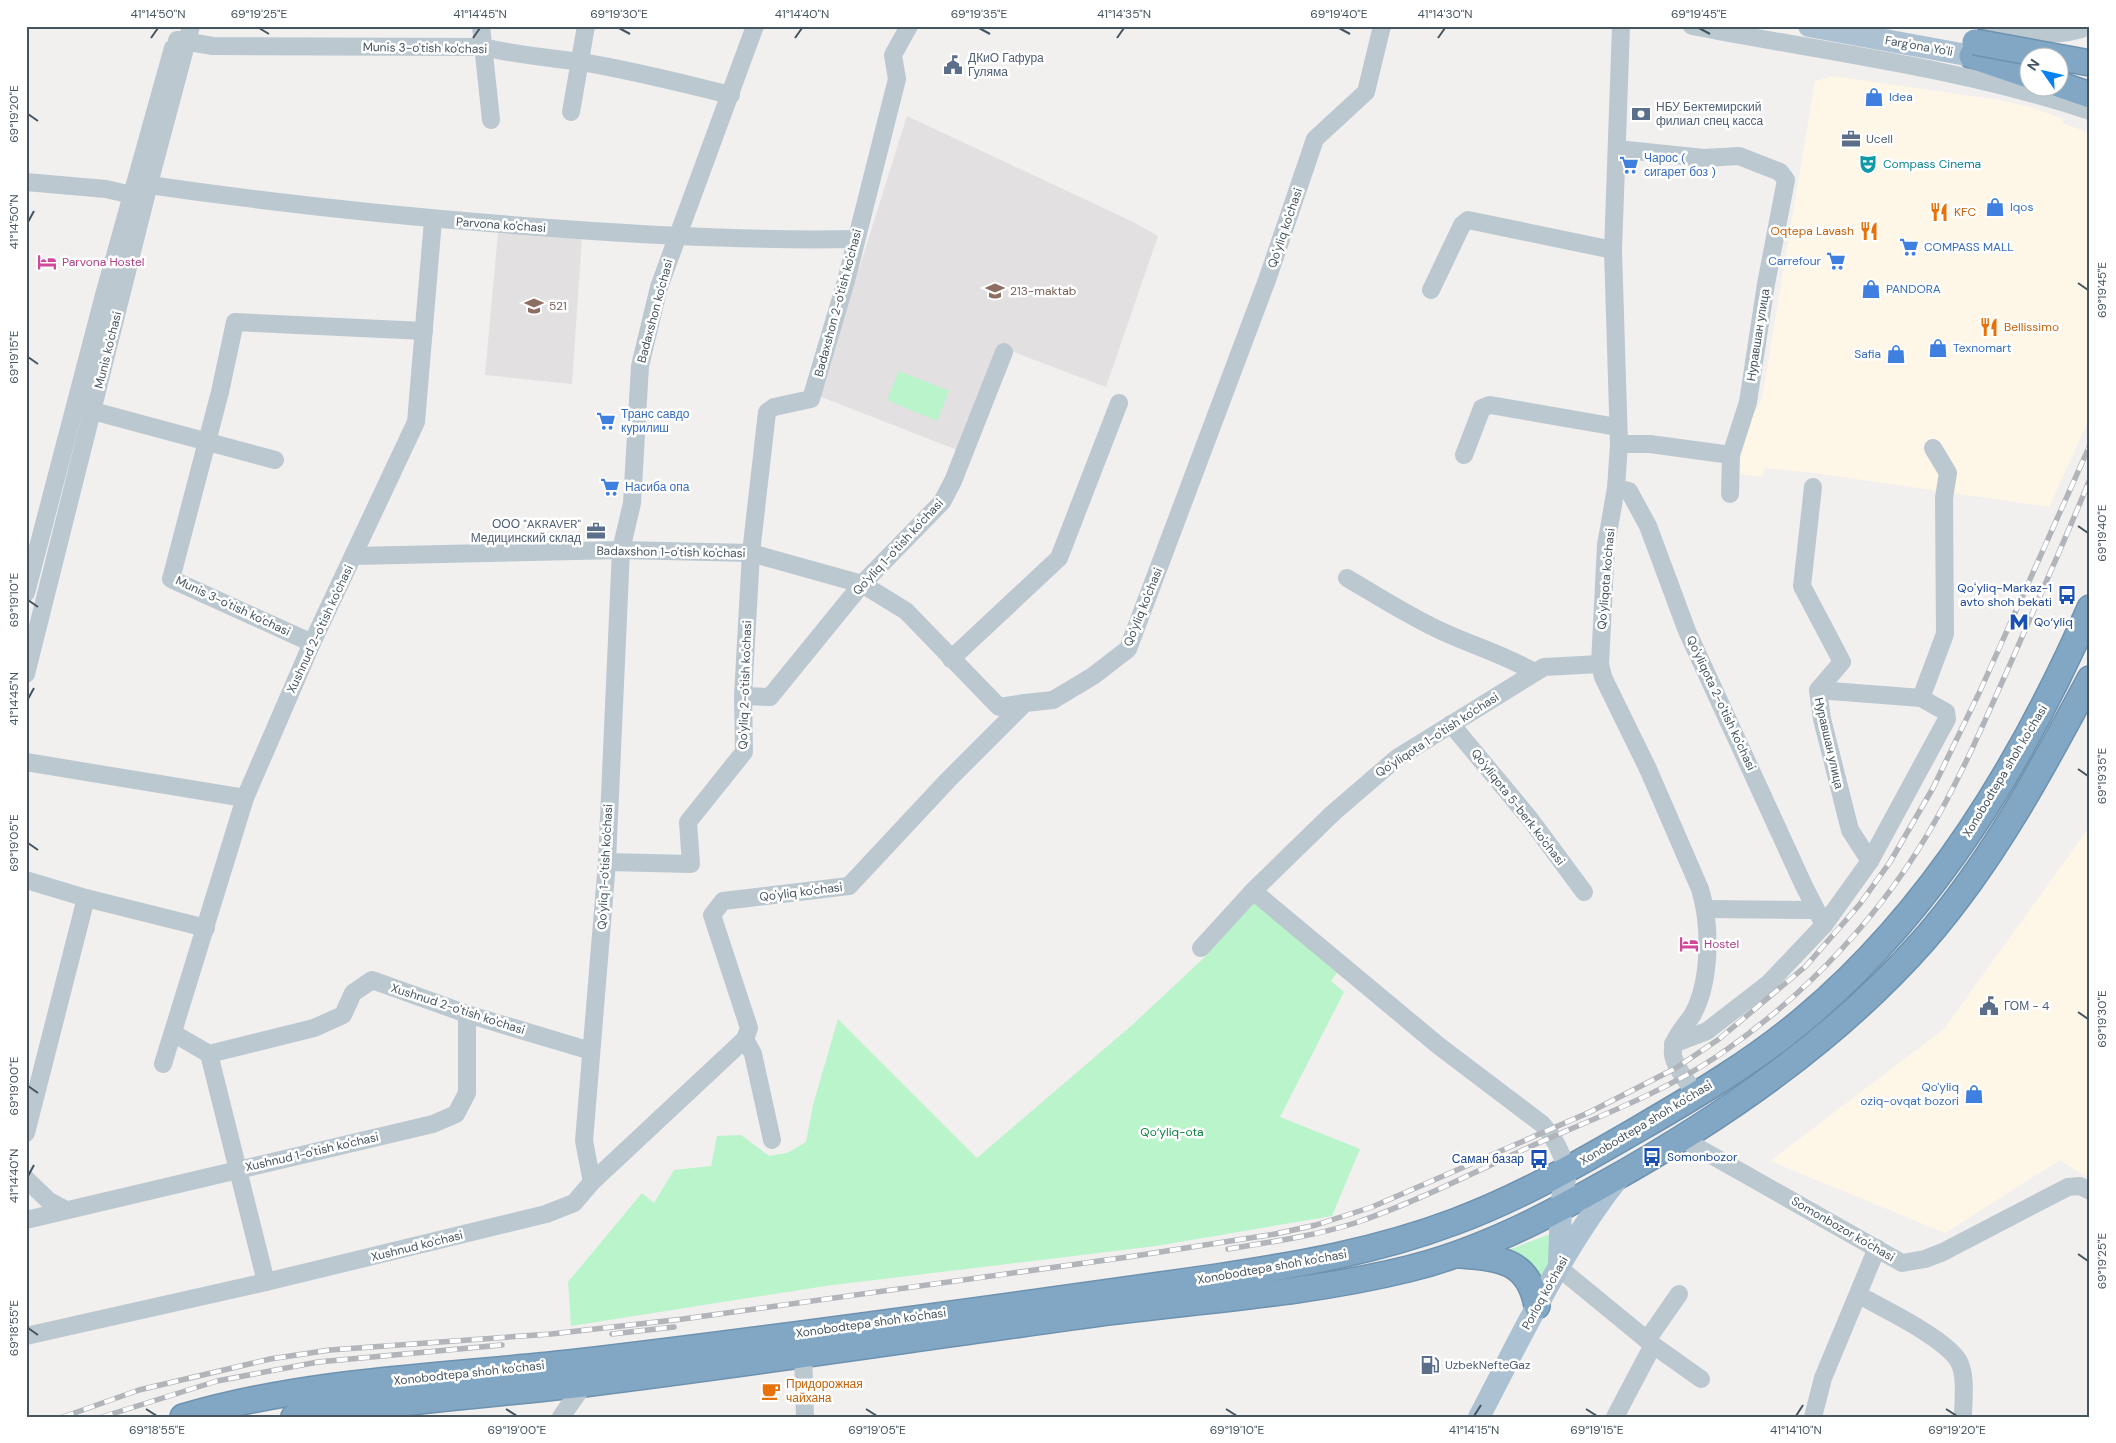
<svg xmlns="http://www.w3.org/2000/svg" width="2116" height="1443" font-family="'DM Sans',sans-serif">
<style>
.commercial{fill:#fef6e7}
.education{fill:#e3e0e1}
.green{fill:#b9f4cb}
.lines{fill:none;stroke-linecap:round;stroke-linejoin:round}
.highway-casing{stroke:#6d92af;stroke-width:28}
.minor{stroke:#bbc8d0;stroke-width:18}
.major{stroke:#acc1d1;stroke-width:22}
.highway{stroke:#81a7c4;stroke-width:25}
.rail-casing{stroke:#b1b5ba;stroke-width:5.5}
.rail{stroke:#fff;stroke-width:4;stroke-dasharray:11;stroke-linecap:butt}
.highway-bridge-casing{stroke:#6d92af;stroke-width:28;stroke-linecap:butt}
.highway-bridge{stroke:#81a7c4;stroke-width:25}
.ticks{fill:none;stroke:#45555f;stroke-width:2}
.labels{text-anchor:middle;stroke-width:5;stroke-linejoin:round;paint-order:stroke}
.street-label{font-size:12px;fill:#45555f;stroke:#fff}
.service-label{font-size:12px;fill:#4e5e75;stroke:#fff;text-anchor:start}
.shop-label{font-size:12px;fill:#366cbe;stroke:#fff;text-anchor:start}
.culture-label{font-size:12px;fill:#0d838f;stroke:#fff;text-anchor:start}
.food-label{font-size:12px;fill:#c56008;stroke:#fff;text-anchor:start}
.hotel-label{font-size:12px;fill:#b23c85;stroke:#fff;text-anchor:start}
.education-label{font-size:12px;fill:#785e54;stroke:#fff;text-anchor:start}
.transit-label{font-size:12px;fill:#164399;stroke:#fff;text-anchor:end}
.park-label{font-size:12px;fill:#0d833f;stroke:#fff}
.neatline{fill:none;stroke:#45555f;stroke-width:2}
.ticks-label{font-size:12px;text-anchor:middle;fill:#45555f}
</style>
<rect width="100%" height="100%" fill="#f2efef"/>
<g class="commercial">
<path d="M1833,76l166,24 32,7 32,12 -1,4 28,10v284l-41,90 -235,-34 -49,-5 -3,9 -30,-4 2,-23 28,-51 53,-318z"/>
<path d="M2090,826v353l-30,-19 -115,73 -175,-72 174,-132z"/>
</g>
<g class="education">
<path d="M907,116l226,106 25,14 -52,151 -106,-40 -43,103 -138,-54z"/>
<path d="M498,233l84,4 -10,147 -87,-9z"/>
</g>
<g class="green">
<path d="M899,371l50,20 -12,30 -50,-21z"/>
<path d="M1253,900l86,70 -8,11 13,11 -64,125 80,32 -28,67 -176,30 -331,40 -254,40 -3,-44 74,-89 12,10 20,-33 37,-4 6,-30 24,-1 28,21 18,-3 19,-11 7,-37 25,-86 139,139 154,-132 75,-70z"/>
<path d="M1550,1234l8,13 -17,34 -11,-18 -24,-12z"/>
</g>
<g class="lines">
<g class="highway-casing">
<g id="highway">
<path d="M1972,56l56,19"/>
<path d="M2058,84l32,11"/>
<path d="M1460,1255c39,3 69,5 77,51"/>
<path d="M183,1417c128,-38 263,-40 395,-55 212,-25 427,-55 639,-85 80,-12 160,-26 237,-55 65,-24 126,-59 186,-94 57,-33 114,-67 164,-109 130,-109 219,-258 286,-411"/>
<path d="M294,1417c98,-16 198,-22 297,-34 161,-20 320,-44 481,-66 112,-16 226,-21 336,-48 70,-17 136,-51 198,-86 116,-65 230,-143 318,-243 68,-78 118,-171 166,-261"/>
</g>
</g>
<g class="minor">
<path d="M481,26l10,94"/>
<path d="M1621,26l-8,224 6,194 -3,44 -10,57 -6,119 3,13 45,92 52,120c11,36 11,91 -7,125 -8,13 -22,24 -20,41 2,12 16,29 23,40"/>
<path d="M1692,26c133,26 269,42 398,85"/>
<path d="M1985,26c35,6 71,14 105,0"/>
<path d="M177,40l36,6 269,1c35,8 64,10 99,15 50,8 100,21 150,33"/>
<path d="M571,112l15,-86"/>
<path d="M1617,149l87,9 35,-2 41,16 6,8 -20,104 -18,118 -17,53 -1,39"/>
<path d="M26,182l80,7 26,6"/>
<path d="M149,185c138,20 277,34 416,44 96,7 193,12 290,10"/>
<path d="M1431,290l31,-65 6,-5 145,30"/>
<path d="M93,411l182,49"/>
<path d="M1619,444h31l81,11"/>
<path d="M1464,455l18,-47 8,-3 127,22"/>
<path d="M1813,487l-11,99 40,76 -24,28 4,29 28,111 20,31"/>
<path d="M1616,488l13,3 19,35 39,105 117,255 20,39"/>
<path d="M354,556l267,-6 130,3 111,31 44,27 93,96 26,-4"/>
<path d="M1347,578c29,17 57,35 88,50 32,16 67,25 99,44"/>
<path d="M26,593l78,-298 69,-247"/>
<path d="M312,643l-141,-64 49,-187 15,-70 189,9"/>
<path d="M951,659l108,-101 60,-155"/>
<path d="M26,674l125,-498 40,-150"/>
<path d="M743,696l27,1 92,-113 80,-82 11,-21 51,-129"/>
<path d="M1921,698l24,-64 -1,-136 4,-25 -15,-25"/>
<path d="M1451,724l79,95 54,73"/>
<path d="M26,762l219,36"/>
<path d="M607,862l84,2 -3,-42 56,-70 -1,-56 8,-143 16,-141 7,-5 37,-8 35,-118 51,-202 -4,-24 16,-29"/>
<path d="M26,880l60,18 120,30"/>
<path d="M1253,891l186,155 103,78c13,14 20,28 24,46"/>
<path d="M1706,909l109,1"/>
<path d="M1201,948l52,-57 80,-78 64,-55 147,-91 56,-3"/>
<path d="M173,1033l36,21 105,-26 29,-13 10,-22 19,-13 95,34 124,37"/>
<path d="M1673,1044l34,-13 62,-48 55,-58 46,-64 77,-142 -1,-7 -25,-14 -103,-8"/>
<path d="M209,1054l57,228"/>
<path d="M163,1064l82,-266 67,-155 104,-221 17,-202"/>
<path d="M26,1133l60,-235"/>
<path d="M1681,1138l221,125 23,-4 18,-7 125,-65 12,-1 10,5"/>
<path d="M772,1140l-19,-86 -8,-15 4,-11 -37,-113 11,-14 126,-15 100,-107 76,-76 28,-3 40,-24 35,-27 139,-369 48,-141 51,-47 16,-66"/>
<path d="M26,1179l23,22 17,9"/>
<path d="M592,1182l-8,-41 23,-279 14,-312 11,-47 8,-137 19,-79 96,-261"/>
<path d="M26,1220l407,-96 23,-10 11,-21v-79"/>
<path d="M1558,1267l95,78 48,34"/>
<path d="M1859,1295c25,14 84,42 99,65 9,15 5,40 5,57"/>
<path d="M26,1336l240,-54 280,-68 28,-11 18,-21 153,-143"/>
<path d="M1647,1340l32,-46"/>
<path d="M803,1354l2,63"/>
<path d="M561,1417l24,-34"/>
<path d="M1615,1417l38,-72"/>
<path d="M1813,1417l10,-39 54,-130"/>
</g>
<g class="major">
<path d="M1809,26l163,30"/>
<path d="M1559,1263l2,-55 5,-38"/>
<path d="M1479,1417c43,-82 83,-168 141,-241"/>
</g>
<use href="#highway" class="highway"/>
<g class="rail-casing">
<g id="rail">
<path d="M1228,1249c43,-7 86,-13 127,-26 62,-21 121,-52 181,-79 61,-27 127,-51 183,-89 89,-61 167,-144 219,-239 28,-50 50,-103 74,-156 26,-60 53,-120 78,-181"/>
<path d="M612,1334l62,-7"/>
<path d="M63,1417l76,-27 131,-31 60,-9 221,-16 132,-15 445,-62 147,-23 41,-9 56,-18 218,-95 86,-44 43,-29 87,-73 54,-62 30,-42 43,-74 47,-97 110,-246"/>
<path d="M102,1417l115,-36 101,-19 184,-17"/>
</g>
</g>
<use href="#rail" class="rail"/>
<g class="highway-bridge-casing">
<path id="highway-bridge" d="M1975,42l115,21"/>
</g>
<use href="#highway-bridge" class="highway-bridge"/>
</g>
<path class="ticks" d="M259,28l10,6M619,28l11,6M979,28l11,6M1339,28l11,6M1699,28l11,6M151,38l7,-10M473,38l7,-10M795,38l7,-10M1117,38l7,-10M1438,38l7,-10M28,114l10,7M28,222l6,-11M2078,283l10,7M28,357l10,7M2078,526l10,7M28,600l10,7M28,699l6,-11M2078,769l10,7M28,843l10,7M2078,1012l10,7M28,1086l10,7M28,1176l6,-11M2078,1254l10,7M28,1328l10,7M146,1409l11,7M506,1409l11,7M866,1409l11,7M1226,1409l11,7M1586,1409l11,7M1946,1409l11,7M1474,1416l7,-11M1796,1416l7,-11"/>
<defs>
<g id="civic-bare" transform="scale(1.5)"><path d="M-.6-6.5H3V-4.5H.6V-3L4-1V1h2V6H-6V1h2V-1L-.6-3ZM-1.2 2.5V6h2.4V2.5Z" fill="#5c6f8a" stroke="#fff" stroke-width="2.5" paint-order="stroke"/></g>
<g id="shop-bare" transform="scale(1.5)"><path d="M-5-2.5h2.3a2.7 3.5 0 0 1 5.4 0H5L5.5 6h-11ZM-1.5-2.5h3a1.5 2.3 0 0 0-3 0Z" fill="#3f7fe0" stroke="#fff" stroke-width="2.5" paint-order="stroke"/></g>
<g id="bank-bare" transform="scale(1.5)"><path d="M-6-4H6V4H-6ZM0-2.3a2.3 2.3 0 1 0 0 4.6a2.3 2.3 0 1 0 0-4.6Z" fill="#5c6f8a" stroke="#fff" stroke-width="2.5" paint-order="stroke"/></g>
<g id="office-bare" transform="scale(1.5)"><path d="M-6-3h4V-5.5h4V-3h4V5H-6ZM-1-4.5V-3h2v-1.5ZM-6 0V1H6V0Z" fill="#5c6f8a" stroke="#fff" stroke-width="2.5" paint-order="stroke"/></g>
<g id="theatre-bare" transform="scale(1.5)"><path d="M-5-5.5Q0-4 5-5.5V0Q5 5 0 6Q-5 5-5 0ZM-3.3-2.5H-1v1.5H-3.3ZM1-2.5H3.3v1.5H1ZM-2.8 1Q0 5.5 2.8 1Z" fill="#0f9aa8" stroke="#fff" stroke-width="2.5" paint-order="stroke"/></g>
<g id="supermarket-bare" transform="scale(1.5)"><path d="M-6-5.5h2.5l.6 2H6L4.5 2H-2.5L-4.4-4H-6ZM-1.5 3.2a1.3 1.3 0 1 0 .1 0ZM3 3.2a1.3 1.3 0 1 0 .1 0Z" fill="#3f7fe0" stroke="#fff" stroke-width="2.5" paint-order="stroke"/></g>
<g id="restaurant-bare" transform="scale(1.5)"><path d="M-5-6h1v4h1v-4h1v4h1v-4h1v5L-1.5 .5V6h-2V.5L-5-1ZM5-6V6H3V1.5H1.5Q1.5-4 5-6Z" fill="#e8710a" stroke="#fff" stroke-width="2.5" paint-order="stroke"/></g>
<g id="hotel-bare" transform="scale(1.5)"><path d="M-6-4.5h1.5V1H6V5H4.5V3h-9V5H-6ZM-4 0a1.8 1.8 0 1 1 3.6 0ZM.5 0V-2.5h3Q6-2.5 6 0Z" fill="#d1479c" stroke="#fff" stroke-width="2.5" paint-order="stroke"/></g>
<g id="school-bare" transform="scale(1.5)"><path d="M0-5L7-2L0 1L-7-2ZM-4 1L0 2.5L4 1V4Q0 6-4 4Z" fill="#8d6e63" stroke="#fff" stroke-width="2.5" paint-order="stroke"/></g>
<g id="bus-bare" transform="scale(1.5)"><path d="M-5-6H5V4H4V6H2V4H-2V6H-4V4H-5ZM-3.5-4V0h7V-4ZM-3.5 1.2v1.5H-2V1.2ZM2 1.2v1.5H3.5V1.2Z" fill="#1a4fb4" stroke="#fff" stroke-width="2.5" paint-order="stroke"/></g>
<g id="metro-bare" transform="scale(1.5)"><path d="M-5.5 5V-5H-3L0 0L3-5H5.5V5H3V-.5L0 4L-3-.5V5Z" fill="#1a4fb4" stroke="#fff" stroke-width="2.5" paint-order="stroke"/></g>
<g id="fuel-bare" transform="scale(1.5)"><path d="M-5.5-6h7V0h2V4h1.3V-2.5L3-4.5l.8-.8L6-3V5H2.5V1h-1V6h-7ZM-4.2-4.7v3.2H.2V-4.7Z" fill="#5c6f8a" stroke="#fff" stroke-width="2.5" paint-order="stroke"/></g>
<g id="cafe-bare" transform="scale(1.5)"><path d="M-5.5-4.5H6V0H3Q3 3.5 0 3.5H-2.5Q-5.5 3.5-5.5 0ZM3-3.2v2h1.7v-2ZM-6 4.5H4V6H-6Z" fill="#e8710a" stroke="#fff" stroke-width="2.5" paint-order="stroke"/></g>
</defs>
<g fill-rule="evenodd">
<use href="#civic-bare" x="953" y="65"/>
<use href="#shop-bare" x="1874" y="97"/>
<use href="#bank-bare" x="1641" y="114"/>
<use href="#office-bare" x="1851" y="139"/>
<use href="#theatre-bare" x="1868" y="164"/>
<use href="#supermarket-bare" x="1629" y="165"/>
<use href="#shop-bare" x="1995" y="207"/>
<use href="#restaurant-bare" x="1939" y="212"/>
<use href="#restaurant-bare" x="1869" y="231"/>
<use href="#supermarket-bare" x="1909" y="247"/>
<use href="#supermarket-bare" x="1836" y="261"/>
<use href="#hotel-bare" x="47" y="262"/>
<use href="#shop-bare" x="1871" y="289"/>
<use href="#school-bare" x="995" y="291"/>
<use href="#school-bare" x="534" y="306"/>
<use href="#restaurant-bare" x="1989" y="327"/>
<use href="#shop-bare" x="1938" y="348"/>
<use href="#shop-bare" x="1896" y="354"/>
<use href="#supermarket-bare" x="606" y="421"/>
<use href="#supermarket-bare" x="610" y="487"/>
<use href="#office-bare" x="596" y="531"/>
<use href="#bus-bare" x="2067" y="595"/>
<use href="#metro-bare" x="2019" y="622"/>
<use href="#hotel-bare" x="1689" y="944"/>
<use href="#civic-bare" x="1989" y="1006"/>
<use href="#shop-bare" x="1974" y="1094"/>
<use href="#bus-bare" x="1652" y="1157"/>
<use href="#bus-bare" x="1539" y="1159"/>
<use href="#fuel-bare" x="1430" y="1365"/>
<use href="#cafe-bare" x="771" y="1391"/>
</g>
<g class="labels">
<g class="street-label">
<text transform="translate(1919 46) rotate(10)" y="4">Farg'ona Yo'li</text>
<text transform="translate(425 48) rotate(1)" y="4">Munis 3-o'tish ko'chasi</text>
<text transform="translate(501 225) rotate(4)" y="4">Parvona ko'chasi</text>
<text transform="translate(1285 228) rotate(-71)" y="4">Qo'yliq ko'chasi</text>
<text transform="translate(838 303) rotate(-75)" y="4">Badaxshon 2-o'tish ko'chasi</text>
<text transform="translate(655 311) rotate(-75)" y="4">Badaxshon ko'chasi</text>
<text transform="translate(1758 335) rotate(-81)" y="4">Нуравшан улица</text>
<text transform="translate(108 350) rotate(-76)" y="4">Munis ko'chasi</text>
<text transform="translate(898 547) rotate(-47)" y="4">Qo'yliq 1-o'tish ko'chasi</text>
<text transform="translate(671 552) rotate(1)" y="4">Badaxshon 1-o'tish ko'chasi</text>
<text transform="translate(1606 579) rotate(-85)" y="4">Qo'yliqota ko'chasi</text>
<text transform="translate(233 606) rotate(25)" y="4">Munis 3-o'tish ko'chasi</text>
<text transform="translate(1143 607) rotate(-68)" y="4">Qo'yliq ko'chasi</text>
<text transform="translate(320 629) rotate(-65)" y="4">Xushnud 2-o'tish ko'chasi</text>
<text transform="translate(745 685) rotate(-88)" y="4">Qo'yliq 2-o'tish ko'chasi</text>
<text transform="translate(1721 703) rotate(65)" y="4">Qo'yliqota 2-o'tish ko'chasi</text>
<text transform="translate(1437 735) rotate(-33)" y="4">Qo'yliqota 1-o'tish ko'chasi</text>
<text transform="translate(1829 743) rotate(77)" y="4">Нуравшан улица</text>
<text transform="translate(2005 771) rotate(-59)" y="4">Xonobodtepa shoh ko'chasi</text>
<text transform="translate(1518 807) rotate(52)" y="4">Qo'yliqota 5-berk ko'chasi</text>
<text transform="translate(605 867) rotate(-87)" y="4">Qo'yliq 1-o'tish ko'chasi</text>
<text transform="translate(801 892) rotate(-7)" y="4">Qo'yliq ko'chasi</text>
<text transform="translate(458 1009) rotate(18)" y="4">Xushnud 2-o'tish ko'chasi</text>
<text transform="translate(1646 1123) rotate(-31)" y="4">Xonobodtepa shoh ko'chasi</text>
<text transform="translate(312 1152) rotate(-13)" y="4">Xushnud 1-o'tish ko'chasi</text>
<text transform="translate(1843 1229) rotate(30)" y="4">Somonbozor ko'chasi</text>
<text transform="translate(417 1246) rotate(-14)" y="4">Xushnud ko'chasi</text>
<text transform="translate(1272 1267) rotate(-10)" y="4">Xonobodtepa shoh ko'chasi</text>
<text transform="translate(1545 1293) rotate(-61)" y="4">Porloq ko'chasi</text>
<text transform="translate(871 1323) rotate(-8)" y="4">Xonobodtepa shoh ko'chasi</text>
<text transform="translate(469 1373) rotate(-6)" y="4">Xonobodtepa shoh ko'chasi</text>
</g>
<g class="service-label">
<text x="968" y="62">ДКиО Гафура<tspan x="968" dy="14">Гуляма</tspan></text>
<text x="1656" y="111">НБУ Бектемирский<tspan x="1656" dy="14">филиал спец касса</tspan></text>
<text x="1866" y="143">Ucell</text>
<text x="581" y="528" text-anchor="end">ООО "AKRAVER"<tspan x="581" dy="14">Медицинский склад</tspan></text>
<text x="2004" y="1010">ГОМ - 4</text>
<text x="1445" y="1369">UzbekNefteGaz</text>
</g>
<g class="shop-label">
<text x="1889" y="101">Idea</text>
<text x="1644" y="162">Чарос (<tspan x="1644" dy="14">сигарет боз )</tspan></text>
<text x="2010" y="211">Iqos</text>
<text x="1924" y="251">COMPASS MALL</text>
<text x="1821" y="265" text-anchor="end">Carrefour</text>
<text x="1886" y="293">PANDORA</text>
<text x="1953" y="352">Texnomart</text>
<text x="1881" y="358" text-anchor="end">Safia</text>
<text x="621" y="418">Транс савдо<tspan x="621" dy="14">курилиш</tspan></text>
<text x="625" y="491">Насиба опа</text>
<text x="1959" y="1091" text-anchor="end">Qo'yliq<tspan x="1959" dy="14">oziq-ovqat bozori</tspan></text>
</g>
<g class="culture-label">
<text x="1883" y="168">Compass Cinema</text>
</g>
<g class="food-label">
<text x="1954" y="216">KFC</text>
<text x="1854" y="235" text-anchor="end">Oqtepa Lavash</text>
<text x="2004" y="331">Bellissimo</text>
<text x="786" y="1388">Придорожная<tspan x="786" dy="14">чайхана</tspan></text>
</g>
<g class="hotel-label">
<text x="62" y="266">Parvona Hostel</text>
<text x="1704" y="948">Hostel</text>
</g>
<g class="education-label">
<text x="1010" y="295">213-maktab</text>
<text x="549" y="310">521</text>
</g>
<g class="transit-label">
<text x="2052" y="592">Qoʻyliq-Markaz-1<tspan x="2052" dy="14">avto shoh bekati</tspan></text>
<text x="2034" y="626" text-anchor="start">Qo‘yliq</text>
<text x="1667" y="1161" text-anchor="start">Somonbozor</text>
<text x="1524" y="1163">Саман базар</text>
</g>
<g class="park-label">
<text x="1172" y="1136">Qo‘yliq-ota</text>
</g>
</g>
<rect width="2116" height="1443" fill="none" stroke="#ffffff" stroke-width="55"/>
<g transform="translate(2044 72) rotate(304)"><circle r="24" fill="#ffffff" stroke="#b5bbbf"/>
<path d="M0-4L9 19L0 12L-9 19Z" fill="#0581f6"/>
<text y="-8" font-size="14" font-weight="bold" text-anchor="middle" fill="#45555f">N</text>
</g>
<rect x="28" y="28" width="2060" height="1388" class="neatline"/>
<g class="ticks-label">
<text x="158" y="18">41°14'50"N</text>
<text x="259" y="18">69°19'25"E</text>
<text x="480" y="18">41°14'45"N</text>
<text x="619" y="18">69°19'30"E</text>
<text x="802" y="18">41°14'40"N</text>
<text x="979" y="18">69°19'35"E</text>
<text x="1124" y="18">41°14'35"N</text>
<text x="1339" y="18">69°19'40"E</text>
<text x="1445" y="18">41°14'30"N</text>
<text x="1699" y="18">69°19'45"E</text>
<text transform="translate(14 114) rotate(-90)" y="4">69°19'20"E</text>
<text transform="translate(14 222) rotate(-90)" y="4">41°14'50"N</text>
<text transform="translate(2102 290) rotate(-90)" y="4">69°19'45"E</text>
<text transform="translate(14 357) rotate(-90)" y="4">69°19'15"E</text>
<text transform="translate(2102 533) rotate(-90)" y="4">69°19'40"E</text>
<text transform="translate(14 600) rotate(-90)" y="4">69°19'10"E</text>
<text transform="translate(14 699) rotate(-90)" y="4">41°14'45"N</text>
<text transform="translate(2102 776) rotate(-90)" y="4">69°19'35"E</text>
<text transform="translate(14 843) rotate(-90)" y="4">69°19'05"E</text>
<text transform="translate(2102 1019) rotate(-90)" y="4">69°19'30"E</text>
<text transform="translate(14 1086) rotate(-90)" y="4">69°19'00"E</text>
<text transform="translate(14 1176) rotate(-90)" y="4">41°14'40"N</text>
<text transform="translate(2102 1261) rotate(-90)" y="4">69°19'25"E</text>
<text transform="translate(14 1328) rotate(-90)" y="4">69°18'55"E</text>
<text x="157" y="1434">69°18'55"E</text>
<text x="517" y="1434">69°19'00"E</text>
<text x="877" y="1434">69°19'05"E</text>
<text x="1237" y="1434">69°19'10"E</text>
<text x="1474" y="1434">41°14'15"N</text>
<text x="1597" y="1434">69°19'15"E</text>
<text x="1796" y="1434">41°14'10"N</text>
<text x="1957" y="1434">69°19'20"E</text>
</g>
</svg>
